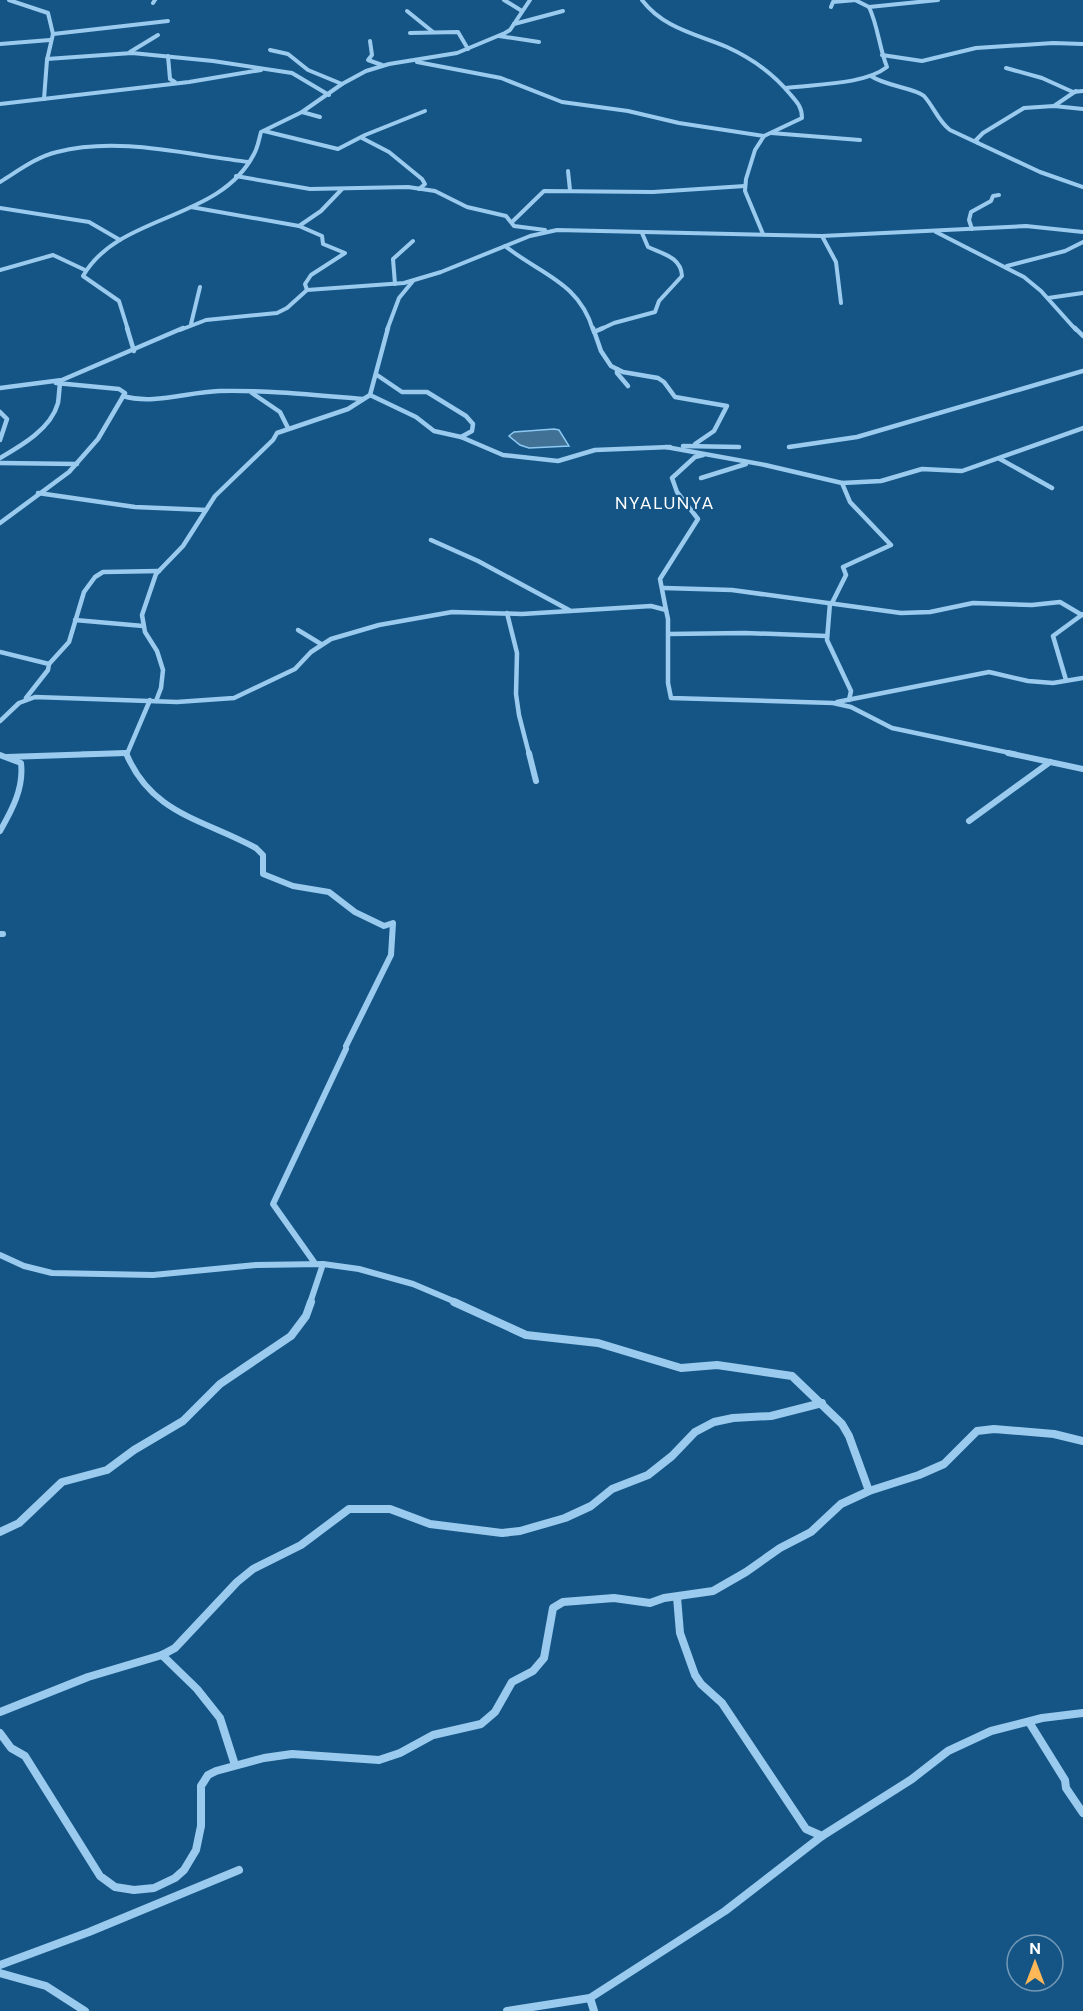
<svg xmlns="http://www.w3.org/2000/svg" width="1083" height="2011" font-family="'DM Sans',sans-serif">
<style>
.water{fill:#417194;stroke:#8cc8f1;stroke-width:1.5}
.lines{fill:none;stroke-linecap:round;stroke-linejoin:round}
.minor-far3{stroke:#9acbee;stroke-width:4}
.minor-far2{stroke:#9acbee;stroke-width:4.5}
.minor-far1{stroke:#9acbee;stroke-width:6}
.minor{stroke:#9acbee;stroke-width:8}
.labels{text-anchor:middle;stroke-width:4.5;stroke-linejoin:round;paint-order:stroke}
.far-quarter-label{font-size:18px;letter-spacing:1.5px;fill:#fff;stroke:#155586}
</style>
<rect width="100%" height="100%" fill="#155586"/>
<path class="water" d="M554,429l5,1 10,16 -40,2 -9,-3 -11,-9 5,-4z"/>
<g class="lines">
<g class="minor-far3">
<path d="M9,0l39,13 5,21"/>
<path d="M504,0l18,11"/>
<path d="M642,0c21,28 54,34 85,47 24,11 46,26 63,47 7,8 12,13 12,24l-38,18 -9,14 -9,29 -1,12 18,43"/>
<path d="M855,0l14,7 69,-7"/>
<path d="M153,3l2,-3"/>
<path d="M831,7l2,-5 23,-2"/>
<path d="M407,11l26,21"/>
<path d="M514,24l49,-13"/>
<path d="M410,33l48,-1 10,17"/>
<path d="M499,36l40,6"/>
<path d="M370,41l2,14 -4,5 14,5"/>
<path d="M0,44l50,-4"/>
<path d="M270,50l18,4 20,16 34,14"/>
<path d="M130,52l28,-17"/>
<path d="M882,55l40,6 54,-13 77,-5 30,1"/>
<path d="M168,56l2,23 5,3"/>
<path d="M47,59l85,-6 81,8 79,12 37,22"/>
<path d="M417,62l84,16 61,24 66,9 51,12 85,13"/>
<path d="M1006,68l36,10 31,14 10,-1"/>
<path d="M871,76c14,10 44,12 53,20 10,11 14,25 26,34l90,42 43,15"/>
<path d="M786,88c29,-4 78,-3 101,-21 -8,-20 -9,-41 -18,-60"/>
<path d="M44,99l3,-39 6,-26 115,-13"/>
<path d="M0,104l189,-22 72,-12"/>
<path d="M1054,106l22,-15"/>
<path d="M302,112l18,5"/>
<path d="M264,131l74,18 27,-14 60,-24"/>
<path d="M771,133l89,7"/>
<path d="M362,138l27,14 33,27 3,5 -6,5"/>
<path d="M978,143l-2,-3 7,-7 41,-25 30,-2 29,3"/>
<path d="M568,171l2,19"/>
<path d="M236,176l74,13 98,-2 27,4 32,16 39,9 8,10 31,4"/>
<path d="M0,182c18,-11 36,-25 57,-30 62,-16 130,3 192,10"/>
<path d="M191,207l108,19"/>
<path d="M0,208l89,14 31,18"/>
<path d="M512,222l32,-31 109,1 92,-6"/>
<path d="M972,229l-3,-9 2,-8 20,-11 2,-5 6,-1"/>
<path d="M936,232l88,45 17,14 35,39"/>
<path d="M822,236l14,26 5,41"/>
<path d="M505,246c35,28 74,36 88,84"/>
<path d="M1007,266l58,-15 18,-9"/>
<path d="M0,270l53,-15 32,15"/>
<path d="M395,284l-2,-25 20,-18"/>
<path d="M307,290l-2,-6 6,-9 34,-22 -22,-9 -1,-8 -23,-10 22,-15 21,-22"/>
<path d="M1048,298l35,-5"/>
<path d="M191,324l9,-37"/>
<path d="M128,330l-9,-29 -36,-25c36,-63 136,-54 171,-122 4,-7 5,-15 7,-22l41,-20 40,-28 24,-13 23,-7 68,-11 48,-20 5,-3 20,-30"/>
<path d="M180,330l26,-10 71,-7 10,-5 20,-18 97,-7 37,-11 89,-36 27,-6 265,6 204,-10 57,6"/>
<path d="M387,330l12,-32 14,-17"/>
<path d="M599,330l15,-7 41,-11 4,-11 23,-25c-1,-19 -19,-22 -34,-29l-6,-14"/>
</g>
<g class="minor-far2">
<path d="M127,328l7,23"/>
<path d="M593,328l8,23 10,15 12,6 35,6 6,4 11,15 52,9 -13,25 -19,13"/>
<path d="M1075,328l8,8"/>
<path d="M594,332l9,-4"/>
<path d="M617,369v4l11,13"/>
<path d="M377,375l25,17h25l39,24 7,8 -1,7 -11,6"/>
<path d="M0,388l62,-8 121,-52"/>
<path d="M252,393l28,19 8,16"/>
<path d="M370,395l46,22 18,14 27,6 42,18 55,6 37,-11 75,-3"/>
<path d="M123,396c30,9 65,-4 96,-5 48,-1 96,4 144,8"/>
<path d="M0,412l7,7 -7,21"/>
<path d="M683,446l56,1"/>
<path d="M666,447l99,18 77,18 39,-2 41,-12 40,2 121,-43"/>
<path d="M789,447l68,-10 226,-66"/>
<path d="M0,458c21,-12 51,-29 58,-55 1,-6 1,-13 2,-19"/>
<path d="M1000,459l52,29"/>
<path d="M0,463l77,1"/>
<path d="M701,478l45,-14"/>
<path d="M38,493l97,14 71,3"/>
<path d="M0,523l69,-51 29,-33 27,-46 -6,-4 -63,-6"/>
<path d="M431,540l47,21 91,49"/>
<path d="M664,588l68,2 169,23 29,-1 43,-9 59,2 28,-3 22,13"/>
<path d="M830,603l-3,37 24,51 -2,9"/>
<path d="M832,603l14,-28 -3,-8 48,-22 -41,-43 -8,-19"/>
<path d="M666,610l-6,-31 38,-60 -21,-27 -5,-14 23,-21 8,-2"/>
<path d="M507,613l10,40 -1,41 3,21 10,39"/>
<path d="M75,620l68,6"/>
<path d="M298,630l23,14"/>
<path d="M669,634l76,-1 82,3"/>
<path d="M0,652l49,12 -1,6 -22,28"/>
<path d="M49,664l20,-22 15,-50 11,-15 8,-5 56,-1"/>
<path d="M1066,680l-13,-44 30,-22"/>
<path d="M156,701l5,-13 2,-18 -6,-19 -12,-19 -3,-17 14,-41 27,-28 32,-50 58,-56 4,-7 71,-24 22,-14 18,-67"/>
<path d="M837,702l152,-30 39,9 25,2 30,-5"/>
<path d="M0,721l19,-18 16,-6 142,5 57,-4 61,-29 16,-17 20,-13 48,-14 73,-13 70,2 129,-8 15,4 2,9v64l3,15 162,5 18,4 41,21 123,26"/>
<path d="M82,754l44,-1"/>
<path d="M127,754l23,-54"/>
</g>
<g class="minor-far1">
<path d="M126,753c25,61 77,66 130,95l7,7v19l30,12 36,6 26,20 29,14 9,-3 -2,32 -45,91"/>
<path d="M529,753l7,28"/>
<path d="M1008,753l75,16"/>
<path d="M0,755l21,8c3,25 -9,47 -21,68"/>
<path d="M7,757l119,-4"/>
<path d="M969,821l81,-59"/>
<path d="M0,934h3"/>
<path d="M0,1255l24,11 28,7 101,2 103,-10 67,-1 36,5 54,15 45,19"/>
<path d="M314,1262l-41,-58 73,-155"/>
<path d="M310,1303l13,-39"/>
</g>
<g class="minor">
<path d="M454,1302l72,33 72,8 83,25 36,-3 75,11 50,48 7,12 20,55"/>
<path d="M0,1532l19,-9 43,-41 45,-12 27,-20 49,-29 37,-37 71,-48 15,-20 5,-14"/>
<path d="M677,1597l3,36 15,42 6,9 21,19 84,126 16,7 90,-57 36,-28 43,-20 51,-13 41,-5"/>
<path d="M162,1655l35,34 23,29 15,47"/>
<path d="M0,1712l88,-35 74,-22 13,-7 62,-66 16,-13 48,-24 48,-36h41l40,15 72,9 18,-2 45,-13 26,-12 21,-17 36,-14 24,-19 23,-24 19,-10 19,-4 38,-2 51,-13"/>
<path d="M1029,1722l36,58 1,8 17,25"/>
<path d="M0,1733l11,15 14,8 75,120 15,11 19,3 20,-2 21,-10 9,-8 12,-20 5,-24v-40l7,-11 8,-4 48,-13 28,-4 87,6 21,-7 33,-18 48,-11 14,-12 17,-30 21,-11 11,-13 9,-50 10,-6 51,-4 36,5 14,-5 49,-7 33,-19 34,-24 31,-16 30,-28 28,-13 50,-16 25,-11 33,-33 17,-2 60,5 29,7"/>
<path d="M0,1965l89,-33 150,-62"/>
<path d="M0,1973l46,13 39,25"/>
<path d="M590,1998l4,13"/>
<path d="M507,2011l83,-13 135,-87 97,-75"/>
</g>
</g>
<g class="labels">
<g class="far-quarter-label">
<text x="665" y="509">NYALUNYA</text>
</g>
</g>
<g transform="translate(1035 1963)"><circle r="28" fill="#155586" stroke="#7399b6" stroke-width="1.5"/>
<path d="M0-4.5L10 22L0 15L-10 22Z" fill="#ffb857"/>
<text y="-9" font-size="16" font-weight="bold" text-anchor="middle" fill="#ffffff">N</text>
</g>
</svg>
